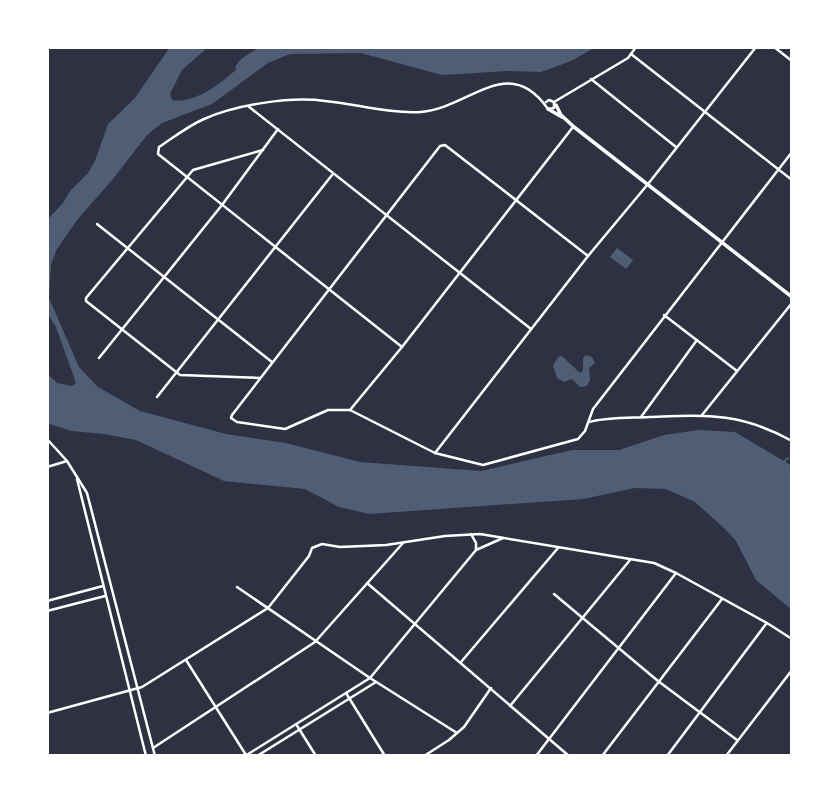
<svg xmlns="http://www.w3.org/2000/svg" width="839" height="803" font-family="Poppins,sans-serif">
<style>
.water{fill:#4f5d75}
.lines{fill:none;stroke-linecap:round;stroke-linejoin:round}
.stream{stroke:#4f5d75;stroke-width:2}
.minor{stroke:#fff;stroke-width:2.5}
.secondary{stroke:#fff;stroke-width:3.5}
</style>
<rect width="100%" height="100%" fill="#2d3142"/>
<g class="water">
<path d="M170,47h38l-26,23 -12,24 2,6c20,4 46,-14 60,-27 9,-7 0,0 5,-9 4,-7 17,-13 23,-17h336l-25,14 -30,11 -33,-1 -66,4 -81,-22 -71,1 -22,9 -56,41 -50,19 -15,12 -34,44 -36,41 -20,29 -6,15 -2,34 30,69 19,20 42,24 86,23 60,9 74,19 121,9 91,-21h47l45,-15 35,-5 36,2 57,34v144l-36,-30 -20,-39 -11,-12 -30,-27 -29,-13 -31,-1 -52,11 -214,15 -30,-7 -34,-18 -81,-8 -88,-41 -32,-6 -33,-3 -24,-8v-50l10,10 15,3 4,-3 -20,-56 -9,-14v-93l16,-17 7,-12 18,-18 7,-12 13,-37 27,-26z"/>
<path d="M617,248l16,12 -7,9 -16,-12z"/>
<path d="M586,355l6,2 3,6 -6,5 1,12 -3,6 -7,1 -8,-8 -8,3 -7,-4 -4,-12 5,-9 4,-1 18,17 3,-3v-12z"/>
</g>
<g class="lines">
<path class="stream" d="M784,462l4,-4"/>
<g class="minor">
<path d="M774,47l18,14"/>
<path d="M631,54l161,126"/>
<path d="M591,79l85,68"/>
<path d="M546,102l3,-2 5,2 74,-44 8,-11"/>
<path d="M248,106l283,223"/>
<path d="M97,224l175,138"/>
<path d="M588,256l-143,-111 -5,1 -208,269 -1,3 6,4 48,7 43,-19h22l85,43 48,12 95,-26 7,-8 8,-22 199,-257"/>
<path d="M664,315l73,56"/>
<path d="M402,347l-244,-193 1,-7c15,-10 29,-21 45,-28 32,-14 86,-23 121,-18 31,3 65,13 96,11 49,-4 87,-60 127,-3l6,-1v-6"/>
<path d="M99,358l123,-153 56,-76"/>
<path d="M260,378l-80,-3 -94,-74v-3l107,-128 70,-20"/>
<path d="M157,397l175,-222"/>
<path d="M350,410l52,-63 171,-220"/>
<path d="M702,415l90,-112"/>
<path d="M641,417l56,-77"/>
<path d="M589,422c19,-5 40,-4 60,-5 56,-2 91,-5 143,24"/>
<path d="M47,439l20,22 20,32 68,263"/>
<path d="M435,453l153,-197 60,-72 108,-137"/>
<path d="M47,467l20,-6"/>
<path d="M77,479l69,277"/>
<path d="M471,534l5,9v7"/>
<path d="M367,583l202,173"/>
<path d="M237,587l133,91 87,55"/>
<path d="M554,594l104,87 79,59"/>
<path d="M47,601l56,-15"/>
<path d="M47,611l58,-15"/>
<path d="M186,660l60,95"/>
<path d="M461,662l97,-114"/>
<path d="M346,693l39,63"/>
<path d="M510,706l120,-146"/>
<path d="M47,713l95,-26 126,-79 41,-52 3,-8 10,-4 18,3 46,-2 59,-9 35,-2 174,29 22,10 91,50 25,16"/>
<path d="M296,724l20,32"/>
<path d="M153,748l162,-106 88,-99"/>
<path d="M245,756l125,-78 106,-128 27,-12"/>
<path d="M257,756l119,-74"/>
<path d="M424,756l25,-16 15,-13 27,-39"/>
<path d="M536,756l140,-183"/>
<path d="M602,756l120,-157"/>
<path d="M667,756l99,-132"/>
<path d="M726,756l66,-86"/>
</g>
<g class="secondary">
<path d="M556,105l5,10 13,12 218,170"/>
<path d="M548,109l14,8"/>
</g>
</g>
<rect width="839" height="803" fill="none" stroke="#ffffff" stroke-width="98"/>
</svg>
